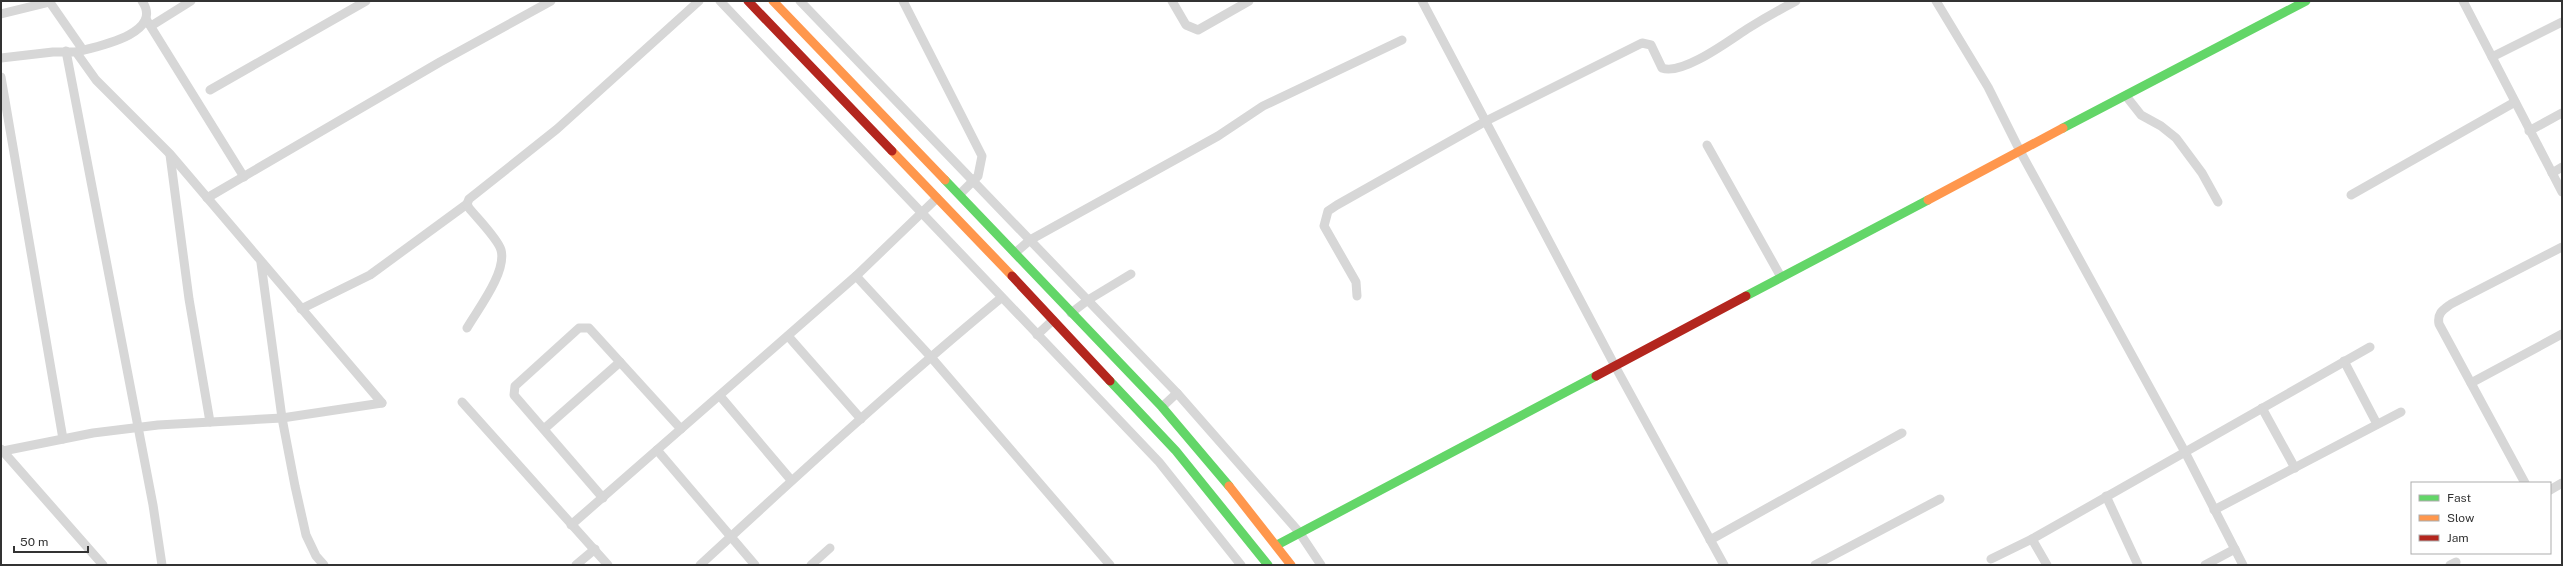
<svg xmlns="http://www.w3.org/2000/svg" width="2563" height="566" font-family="'Public Sans',sans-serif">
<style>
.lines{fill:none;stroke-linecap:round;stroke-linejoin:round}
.street{stroke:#d7d7d7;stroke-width:9}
.fast{stroke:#63d668;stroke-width:9}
.slow{stroke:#ff974d;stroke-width:9}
.jam{stroke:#b3261e;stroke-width:9}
</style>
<rect width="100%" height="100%" fill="#fff"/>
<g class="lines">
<g class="street">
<path d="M49,1l34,49"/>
<path d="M720,1l439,461 82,103"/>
<path d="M800,1l377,392 122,139 22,33"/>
<path d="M903,1l79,155 -4,20 -18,18"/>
<path d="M1172,1l14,24 12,5 51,-29"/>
<path d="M1422,1l193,365 109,199"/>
<path d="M1936,1l52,86 32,64 165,301 58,113"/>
<path d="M2463,1l99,191"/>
<path d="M1,14l49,-12"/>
<path d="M146,19l98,158"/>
<path d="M151,26l40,-25"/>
<path d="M66,51l87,454 9,60"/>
<path d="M76,52c19,-5 89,-18 66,-51"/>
<path d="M2492,57l70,-35"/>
<path d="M1,58l52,-6h23l20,28 74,74 212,249"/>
<path d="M1,77l62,362"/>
<path d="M210,90l156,-89"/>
<path d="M2126,96l15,19 20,11 15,12 26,35 16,29"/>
<path d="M2529,131l33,-18"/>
<path d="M1707,145l74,132"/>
<path d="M170,155l19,144 21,123"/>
<path d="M2552,173l10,-6"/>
<path d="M2351,195l164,-93"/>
<path d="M207,198l233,-136 111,-61"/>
<path d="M1015,253l15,-13 188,-104 45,-30 139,-66"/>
<path d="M261,263l21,155 13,68 11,49 10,21 8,9"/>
<path d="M856,276l74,80 180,209"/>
<path d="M1357,296l-1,-14 -32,-56 4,-15 9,-6 149,-84 156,-78 9,2 11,23c20,8 68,-28 85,-39 16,-10 32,-19 49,-28"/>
<path d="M301,309l69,-34 97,-71"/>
<path d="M1071,313l17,-13 43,-26"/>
<path d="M467,328c11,-19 40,-56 34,-78 -3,-11 -24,-32 -32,-42l-2,-4 2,-5 88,-70 142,-128"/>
<path d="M1037,335l16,-15"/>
<path d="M788,336l73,83"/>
<path d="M2344,361l33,63"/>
<path d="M2471,383l91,-49"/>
<path d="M720,396l71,84"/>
<path d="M462,402l146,163"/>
<path d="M1162,407l15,-14"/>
<path d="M2262,408l33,60"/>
<path d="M544,429l76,-67"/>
<path d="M1,449l102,116"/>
<path d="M657,450l98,115"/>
<path d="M3,451l90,-18 65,-8 124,-7 100,-15"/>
<path d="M2525,483l-86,-159c-2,-11 4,-14 12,-20l111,-57"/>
<path d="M2550,490l12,-7"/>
<path d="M2106,496l32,69"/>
<path d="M603,498l-89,-103 1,-9 64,-58h10l92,101"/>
<path d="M2214,510l187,-98"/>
<path d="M571,525l285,-249 81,-78"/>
<path d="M2032,539l15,26"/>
<path d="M1710,540l192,-107"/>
<path d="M1991,559l41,-20 338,-192"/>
<path d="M576,565l19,-16"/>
<path d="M700,565c99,-91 198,-182 301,-267"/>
<path d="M811,565l19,-17"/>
<path d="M1815,565l125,-66"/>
<path d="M2205,565l30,-16"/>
<path d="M2450,565l6,-3"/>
</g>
<g class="fast">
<path d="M2063,128l243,-127"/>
<path d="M945,180l217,227 67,79"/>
<path d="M1746,296l182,-96"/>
<path d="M1110,381l66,70 92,114"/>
<path d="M1277,545l319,-169"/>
</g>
<g class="slow">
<path d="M773,1l172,179"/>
<path d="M892,151l120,125"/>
<path d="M1928,200l135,-72"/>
<path d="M1229,486l62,79"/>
</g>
<g class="jam">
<path d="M748,1l144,150"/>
<path d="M1012,276l98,105"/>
<path d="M1596,376l150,-80"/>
</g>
</g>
<rect width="2563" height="566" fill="none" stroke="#333333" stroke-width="4"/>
<rect x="2411" y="482" width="140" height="72" fill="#ffffff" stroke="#adadad"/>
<rect x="2419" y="495" width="20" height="6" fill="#63d668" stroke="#adadad"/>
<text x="2447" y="502" font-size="12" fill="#333333">Fast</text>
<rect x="2419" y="515" width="20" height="6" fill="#ff974d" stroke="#adadad"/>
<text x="2447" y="522" font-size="12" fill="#333333">Slow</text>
<rect x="2419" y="535" width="20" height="6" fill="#b3261e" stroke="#adadad"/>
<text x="2447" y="542" font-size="12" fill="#333333">Jam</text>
<path d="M14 546v6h74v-6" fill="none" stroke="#333333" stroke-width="2"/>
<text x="20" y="546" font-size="12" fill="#333333" stroke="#ffffff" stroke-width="3" paint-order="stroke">50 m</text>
</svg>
